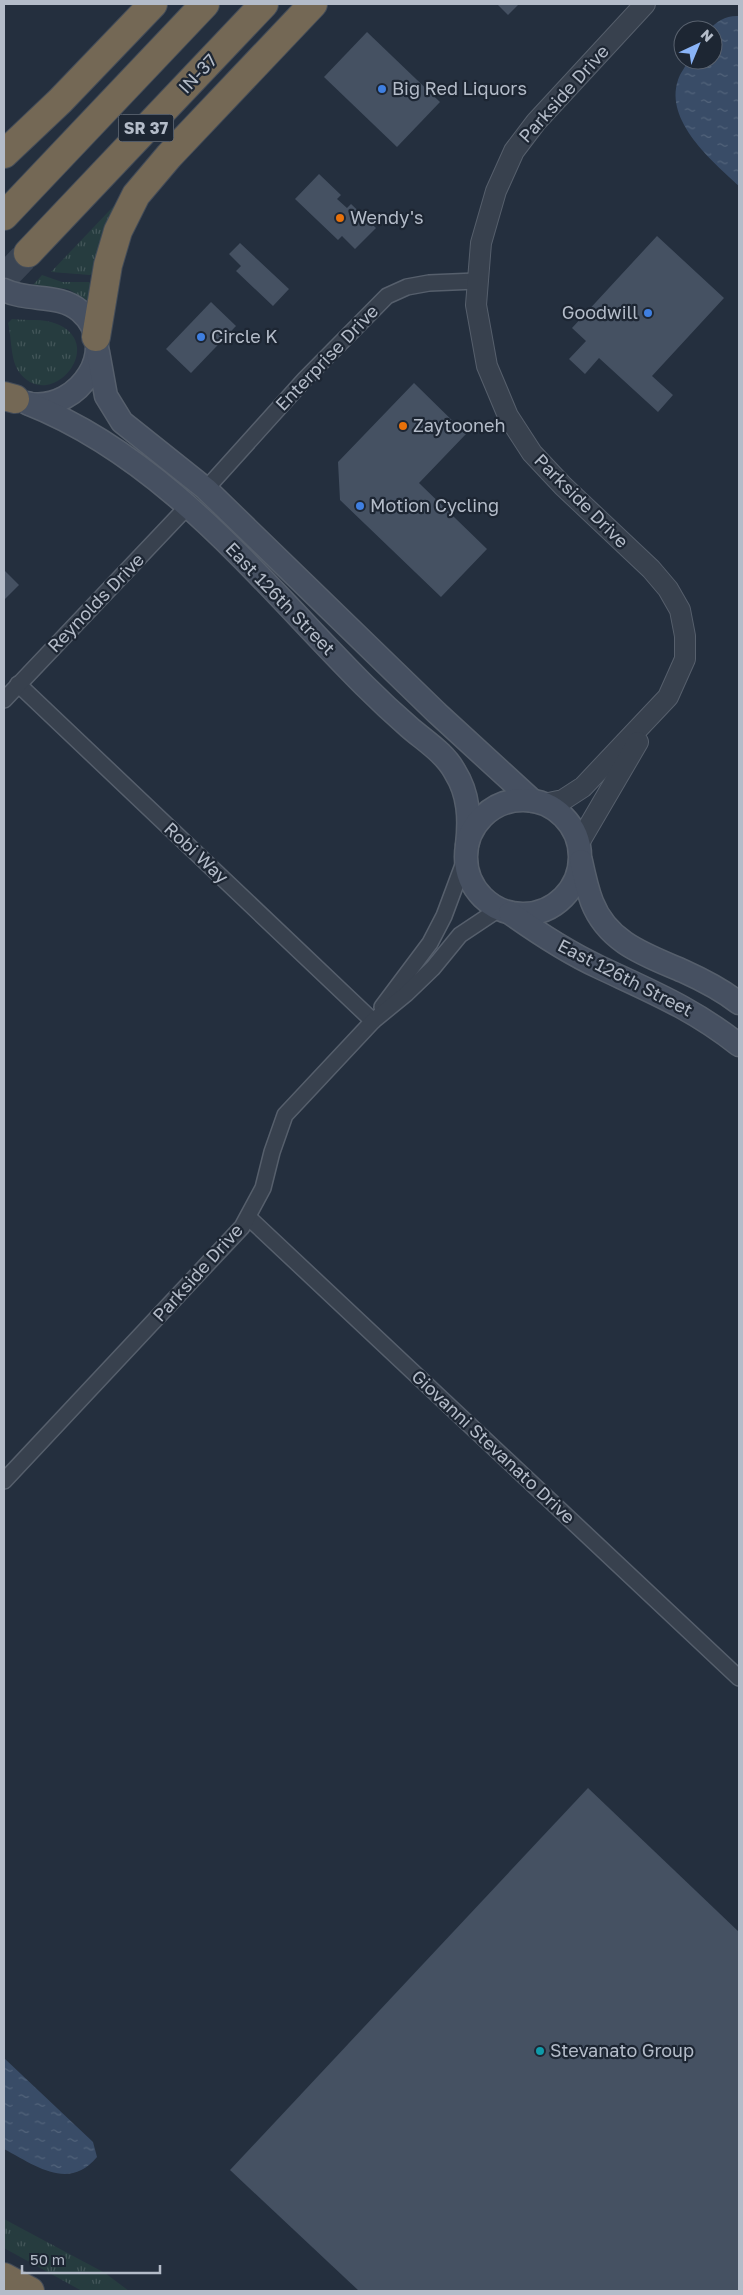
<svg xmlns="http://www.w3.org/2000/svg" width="743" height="2295" font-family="'Golos Text',sans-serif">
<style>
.grass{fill:url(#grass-tufts)}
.water{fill:url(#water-ripples)}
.building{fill:#455162}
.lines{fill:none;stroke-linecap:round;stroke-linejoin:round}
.motorway-tunnel{stroke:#3a4453;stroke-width:28;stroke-dasharray:28 14;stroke-linecap:butt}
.minor-casing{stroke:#565f6c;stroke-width:18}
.tertiary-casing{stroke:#565f6c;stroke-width:22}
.secondary-casing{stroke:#565f6c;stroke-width:25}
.motorway-casing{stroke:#434c59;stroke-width:30}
.minor{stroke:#38414e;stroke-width:15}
.tertiary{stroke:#38414e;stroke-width:20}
.secondary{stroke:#465061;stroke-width:22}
.motorway{stroke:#746855;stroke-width:28}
.shop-dot{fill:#3f7fe0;stroke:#1d2633;stroke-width:2}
.food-dot{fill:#e8710a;stroke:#1d2633;stroke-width:2}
.culture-dot{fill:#0f9aa8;stroke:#1d2633;stroke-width:2}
.labels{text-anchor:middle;stroke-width:4.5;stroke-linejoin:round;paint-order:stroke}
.shield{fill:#1d2633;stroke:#878f9c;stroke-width:1}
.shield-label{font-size:16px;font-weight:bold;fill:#b4bcc9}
.street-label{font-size:18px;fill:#b4bcc9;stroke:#1d2633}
.poi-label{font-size:18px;fill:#b4bcc9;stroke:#1d2633;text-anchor:start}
</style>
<defs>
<pattern id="grass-tufts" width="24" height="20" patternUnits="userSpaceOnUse" patternTransform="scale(1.25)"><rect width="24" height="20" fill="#263c3f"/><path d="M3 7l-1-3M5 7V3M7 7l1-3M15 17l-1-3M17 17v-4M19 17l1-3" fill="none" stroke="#435659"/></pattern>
<pattern id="water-ripples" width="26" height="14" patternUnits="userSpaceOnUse" patternTransform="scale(1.25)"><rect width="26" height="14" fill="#394c67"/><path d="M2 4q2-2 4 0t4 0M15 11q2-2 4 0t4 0" fill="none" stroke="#53647b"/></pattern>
</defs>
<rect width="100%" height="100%" fill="#242f3e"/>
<g class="grass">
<path d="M128,191l-31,80 -7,4 -39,-3z"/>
<path d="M42,275l20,7h27l5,5 -4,15 -22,-13 -35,-4z"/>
<path d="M12,319c14,2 32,-1 45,5 51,21 -7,90 -38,48 -9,-13 -7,-34 -11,-49z"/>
<path d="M4,2219l101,54 24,18h-47l-78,-43z"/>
</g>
<g class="water">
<path d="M739,16v170c-26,-24 -75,-65 -61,-106 2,-7 8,-14 11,-20h24v-30h-4c7,-9 18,-15 30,-14z"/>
<path d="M4,2058l89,84 4,15c-28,34 -61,9 -93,-8z"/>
</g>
<g class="building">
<path d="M497,4h22l-11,11z"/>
<path d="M367,32l73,70 -43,45 -73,-70z"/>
<path d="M319,174l22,21 -4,4 10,9 4,-4 25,24 -21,21 -13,-13 -4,4 -43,-41z"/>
<path d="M657,236l67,62 -72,78 21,19 -15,17 -59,-54 -14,16 -16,-15 17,-18 -14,-13z"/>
<path d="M240,243l49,46 -16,17 -37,-35 5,-5 -12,-12z"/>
<path d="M211,302l25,24 -45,47 -25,-24z"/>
<path d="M414,383l52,51 -47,49 68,66 -46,48 -101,-97 -2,-38z"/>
<path d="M4,570l15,15 -15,15z"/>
<path d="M588,1788l151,144v359h-380l-129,-121z"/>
</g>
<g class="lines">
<path class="motorway-tunnel" d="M4,278l24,-25"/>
<g class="minor-casing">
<g id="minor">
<path d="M206,489l99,-110 82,-83 20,-9 22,-4 47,-2"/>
<path d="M18,684l355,337"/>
<path d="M4,700l184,-194"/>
<path d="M382,1007l48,-64 14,-27 22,-59"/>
<path d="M248,1217l491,461"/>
<path d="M4,1481l238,-254 21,-39 9,-36 13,-37 88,-94 33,-27 27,-26 27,-33 39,-26"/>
</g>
</g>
<g class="tertiary-casing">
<g id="tertiary">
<path d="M544,804l19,-4 20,-13 85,-90 17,-38v-23l-5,-26 -12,-21 -17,-20 -88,-83 -31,-33 -24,-37 -21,-50 -11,-61 5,-62 15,-52 18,-40 22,-29 109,-118"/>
<path d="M579,843l59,-101"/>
</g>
</g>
<g class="secondary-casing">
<g id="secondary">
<path d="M4,290c24,12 55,3 76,21 42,37 -1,100 -50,93"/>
<path d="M98,352l8,44 16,26 84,67 231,224 96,88"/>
<path d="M27,403c140,55 235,180 338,283 14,14 29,28 44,41 16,14 36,26 46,45 14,22 15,47 12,73"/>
<circle cx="523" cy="857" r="57"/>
<path d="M581,861c3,14 6,28 11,41 16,41 54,53 91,69 20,9 39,19 56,32"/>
<path d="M510,913c28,20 57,39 89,54 53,25 93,41 140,78"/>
</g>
</g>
<g class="motorway-casing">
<g id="motorway">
<path d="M4,154l56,-53 93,-97"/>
<path d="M4,216l201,-212"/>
<path d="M28,253l236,-249"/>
<path d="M96,337l12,-72 10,-34 18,-36 33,-39 144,-152"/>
<path d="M4,396l11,3"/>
<path d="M4,2277l26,14"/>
</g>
</g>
<use href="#minor" class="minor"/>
<use href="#tertiary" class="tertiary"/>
<use href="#secondary" class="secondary"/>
<use href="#motorway" class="motorway"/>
</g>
<g class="shop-dot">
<circle cx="382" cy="89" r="5"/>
<circle cx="648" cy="313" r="5"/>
<circle cx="201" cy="337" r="5"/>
<circle cx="360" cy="506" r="5"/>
</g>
<g class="food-dot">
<circle cx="340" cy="218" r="5"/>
<circle cx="403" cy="426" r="5"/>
</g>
<circle class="culture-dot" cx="540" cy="2051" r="5"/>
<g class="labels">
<rect class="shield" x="118.5" y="114.5" width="55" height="27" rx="4"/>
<g class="shield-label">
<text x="146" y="134">SR 37</text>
</g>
<g class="street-label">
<text transform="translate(198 74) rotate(-47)" y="6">IN-37</text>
<text transform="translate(564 94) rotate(-48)" y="6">Parkside Drive</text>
<text transform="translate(327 358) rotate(-46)" y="6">Enterprise Drive</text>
<text transform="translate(581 501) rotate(45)" y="6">Parkside Drive</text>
<text transform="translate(280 599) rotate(46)" y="6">East 126th Street</text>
<text transform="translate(96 603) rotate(-46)" y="6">Reynolds Drive</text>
<text transform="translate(196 853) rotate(43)" y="6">Robi Way</text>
<text transform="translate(625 978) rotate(27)" y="6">East 126th Street</text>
<text transform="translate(198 1273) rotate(-48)" y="6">Parkside Drive</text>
<text transform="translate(493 1447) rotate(43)" y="6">Giovanni Stevanato Drive</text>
</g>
<g class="poi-label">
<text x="392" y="95">Big Red Liquors</text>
<text x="350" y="224">Wendy's</text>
<text x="638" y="319" text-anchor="end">Goodwill</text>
<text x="211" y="343">Circle K</text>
<text x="413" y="432">Zaytooneh</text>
<text x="370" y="512">Motion Cycling</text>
<text x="550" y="2057">Stevanato Group</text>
</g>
</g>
<rect width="743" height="2295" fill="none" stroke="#b4bcc9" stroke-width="10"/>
<g transform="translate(698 45) rotate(44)"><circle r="24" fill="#1d2633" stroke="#59626f"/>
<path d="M0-4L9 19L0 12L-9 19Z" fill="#8ab4f8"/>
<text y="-8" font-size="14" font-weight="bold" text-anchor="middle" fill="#b4bcc9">N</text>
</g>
<path d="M22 2265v8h138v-8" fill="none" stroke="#b4bcc9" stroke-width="2.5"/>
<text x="30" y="2265" font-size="15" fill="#b4bcc9" stroke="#1d2633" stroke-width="4" paint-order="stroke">50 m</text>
</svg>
